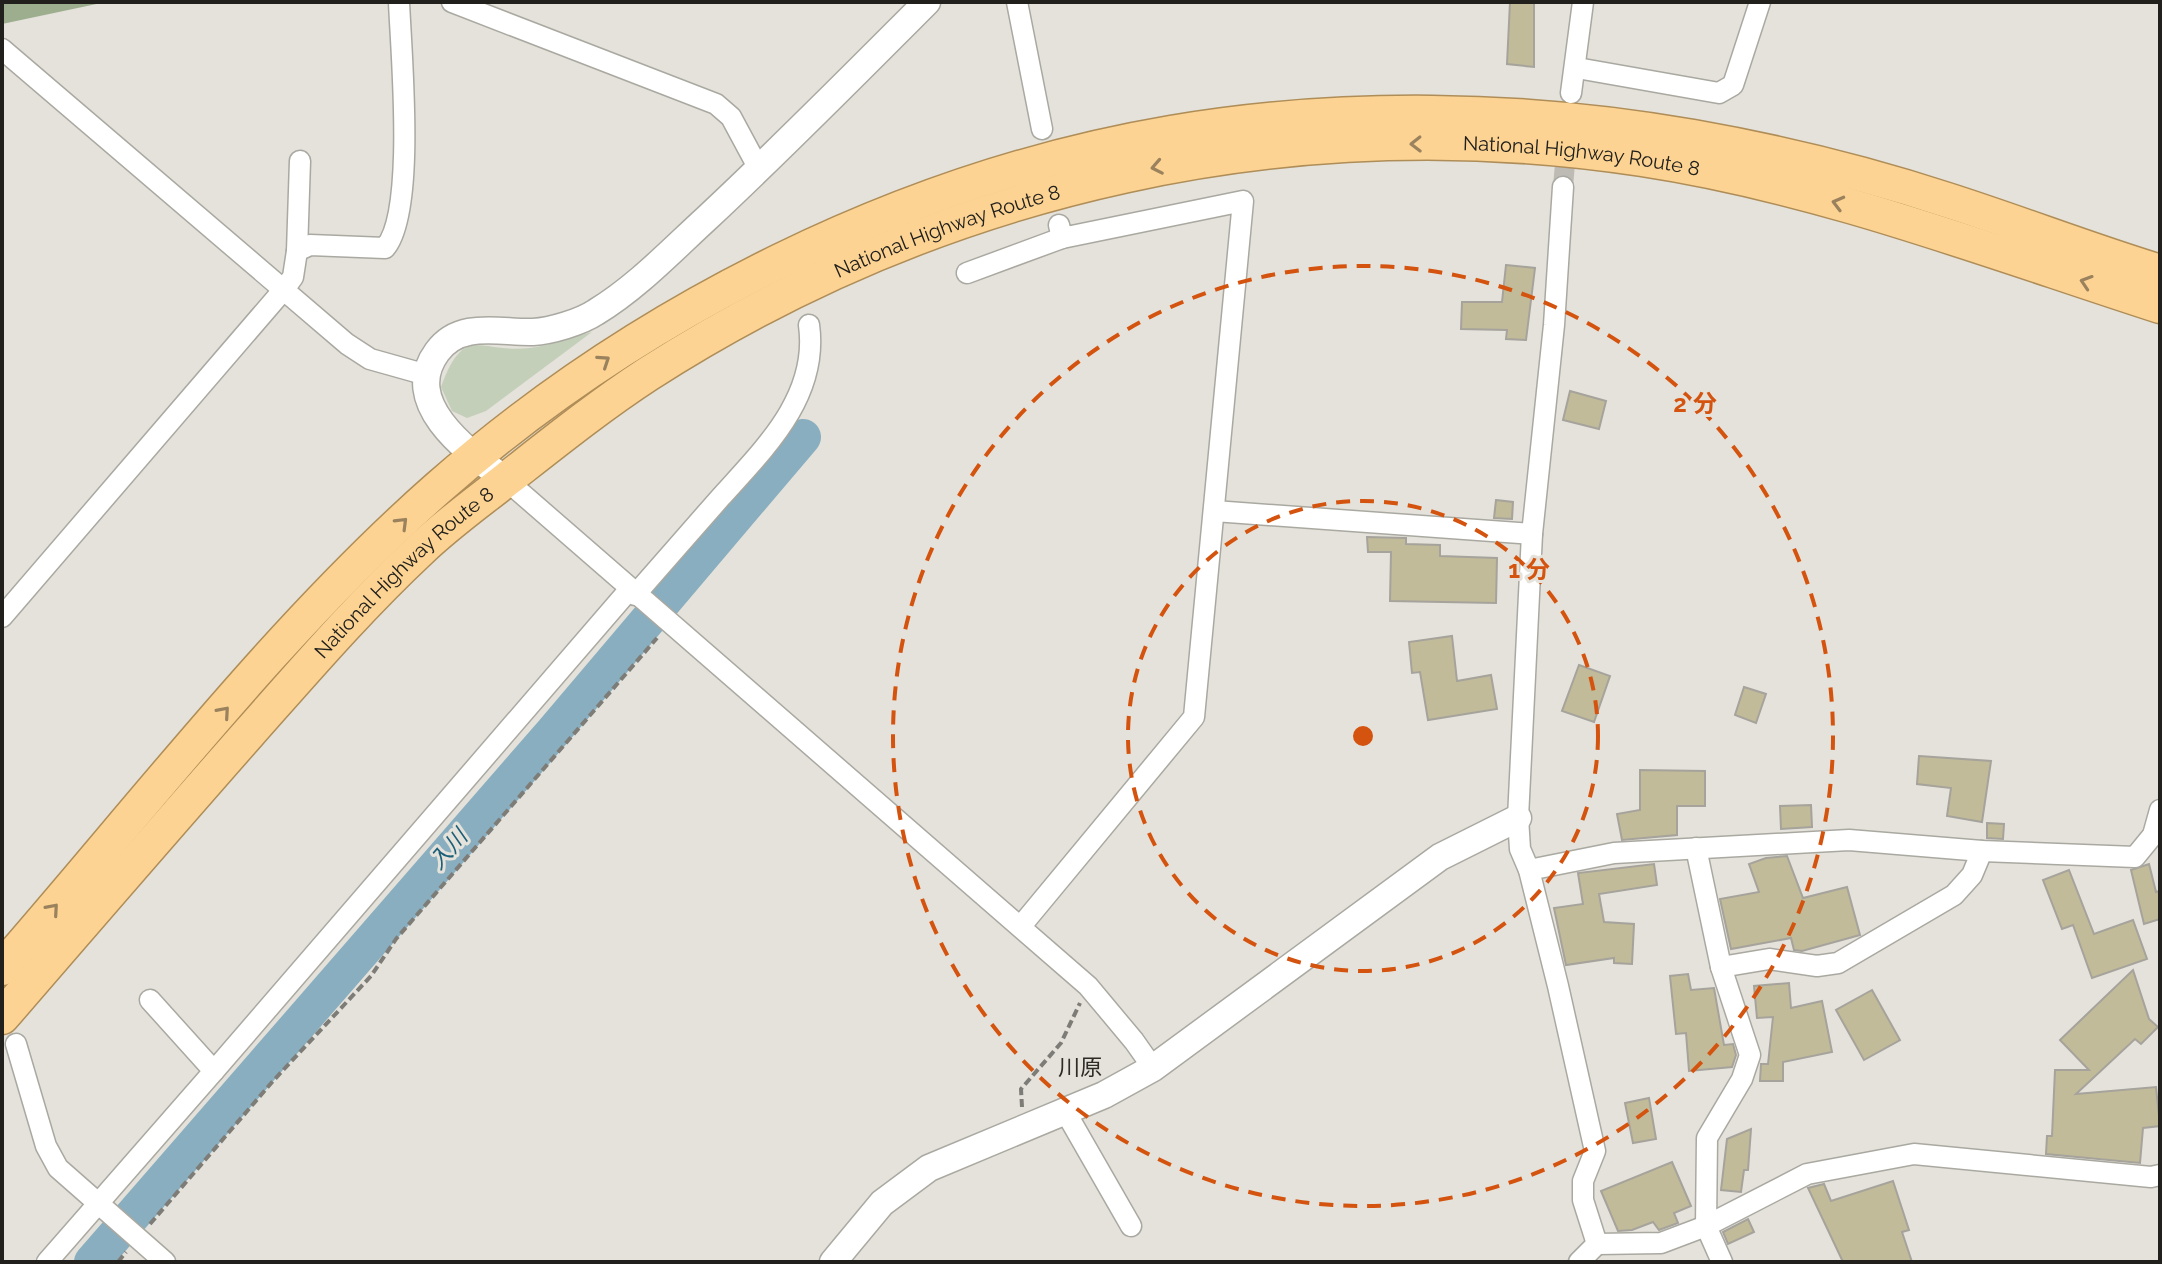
<svg xmlns="http://www.w3.org/2000/svg" width="2162" height="1264" font-family="Raleway,'Noto Sans JP',sans-serif">
<style>
.green{fill:#c3cfb9}
.forest{fill:#9dae8f}
.lines{fill:none;stroke-linecap:round;stroke-linejoin:round}
.river{stroke:#89aebf;stroke-width:36}
.building{fill:#c2bb99;stroke:#a5a39b;stroke-width:2}
.minor-tunnel{stroke:#bdbbb4;stroke-width:20;stroke-dasharray:20 10;stroke-linecap:butt}
.minor-casing{stroke:#aaa9a1;stroke-width:23}
.tertiary-casing{stroke:#aaa9a1;stroke-width:29}
.trunk-casing{stroke:#af8d58;stroke-width:37}
.path{stroke:#7e7c77;stroke-width:4;stroke-dasharray:8 4;stroke-linecap:butt}
.minor{stroke:#fff;stroke-width:20}
.tertiary{stroke:#fff;stroke-width:26}
.trunk{stroke:#fcd392;stroke-width:34}
.oneway{stroke:#99825d}
.ring{fill:none;stroke:#d4530e;stroke-width:4;stroke-dasharray:14 10}
.labels{text-anchor:middle;stroke-width:6;stroke-linejoin:round;paint-order:stroke}
.street-label{font-size:20px;fill:#21201d;stroke:#e4e2da}
.water-label{font-size:22px;font-style:italic;fill:#1b5f78;stroke:#e4e2da}
.neighbourhood-label{font-size:22px;fill:#2c2b25;stroke:#e4e2da}
.centre{fill:#d4530e;stroke:#e4e2da;stroke-width:4}
.ring-label{font-size:24px;text-anchor:middle;font-weight:bold;fill:#d4530e;stroke:#e4e2da;stroke-width:6;stroke-linejoin:round;paint-order:stroke}
</style>
<rect width="100%" height="100%" fill="#e4e2da"/>
<path class="green" d="M592,332l-106,79 -19,7 -15,-7 -11,-24c24,-65 38,-33 89,-39 21,-3 42,-11 62,-16z"/>
<path class="forest" d="M2,2h104l-104,22z"/>
<g class="lines">
<path class="river" d="M92,1262l461,-530 250,-295"/>
</g>
<g class="building">
<path d="M1510,2h24v65l-27,-3z"/>
<path d="M1506,265l29,3 -9,72 -20,-1 1,-9 -46,-1 1,-27h40z"/>
<path d="M1570,391l36,10 -7,28 -36,-9z"/>
<path d="M1496,500l17,2 -1,17 -18,-1z"/>
<path d="M1367,537l39,1v6l34,1v11l57,2 -1,45 -106,-2 1,-49h-23z"/>
<path d="M1452,636l5,45 34,-6 6,34 -69,11 -8,-48 -8,1 -3,-31z"/>
<path d="M1579,665l31,11 -16,46 -32,-11z"/>
<path d="M1744,687l22,7 -10,29 -21,-8z"/>
<path d="M1919,756l72,5 -9,61 -35,-6 4,-28 -34,-4z"/>
<path d="M1640,770l65,1v35h-28v29l-55,5 -5,-26 23,-4z"/>
<path d="M1811,805l1,22 -31,2 -1,-23z"/>
<path d="M1987,823l17,1 -1,15 -16,-1z"/>
<path d="M1787,856l16,42 44,-11 13,48 -58,16 -8,-1 -3,-12 -60,11 -11,-50 39,-7 -10,-28 17,-6z"/>
<path d="M1654,864l3,21 -58,9 5,28 30,2 -2,40 -18,-1v-5l-48,7 -12,-57 29,-4 -5,-31z"/>
<path d="M2149,864l7,28 4,-1v28l-16,5 -13,-54z"/>
<path d="M2069,870l25,64 39,-14 14,39 -55,19 -19,-53 -11,4 -19,-49z"/>
<path d="M2133,970l16,49 9,8 -17,17 -6,-5 -59,55 80,-7 4,39 -17,2 -3,35 -94,-9 1,-18h5l3,-66h34l-29,-30z"/>
<path d="M1688,974l3,16 23,-2 10,57 9,-1 3,11 -4,12 -43,4 -3,-38 -10,1 -6,-58z"/>
<path d="M1789,983l2,25 31,-7 10,51 -49,10v19h-23l1,-17h7l5,-47 -16,1 -3,-32z"/>
<path d="M1872,990l28,50 -36,20 -28,-50z"/>
<path d="M1649,1098l7,41 -23,4 -8,-40z"/>
<path d="M1751,1129l-3,41h-4l-3,22 -20,-2 6,-51z"/>
<path d="M1672,1162l19,44 -17,7 4,10 -19,7 -6,-8 -21,8 -14,1 -17,-40z"/>
<path d="M1893,1181l16,49 -7,2 10,30h-69l-35,-74 16,-4 7,17z"/>
<path d="M1748,1219l6,13 -26,12 -5,-12z"/>
</g>
<g class="lines">
<path class="minor-tunnel" d="M1563,187l8,-94"/>
<g class="minor-casing">
<g id="minor">
<path d="M452,2l264,102 15,13 28,52"/>
<path d="M1017,2l25,127"/>
<path d="M2,49l345,295 23,15 57,16"/>
<path d="M1577,68l142,25 14,-8 27,-83"/>
<path d="M1571,93l12,-91"/>
<path d="M1563,187l-9,138 -22,209 -14,284 2,31 9,21 29,116 37,165 -12,30v19l14,44"/>
<path d="M297,251l3,-90"/>
<path d="M967,273l95,-35"/>
<path d="M506,480l582,506 46,55 19,27"/>
<path d="M1214,511l318,23"/>
<path d="M635,595c28,-32 57,-65 85,-97 44,-49 99,-101 89,-173"/>
<path d="M2,617l283,-329 8,-11 4,-26 13,-6 75,3c31,-36 16,-195 14,-246"/>
<path d="M1696,848l25,119 29,88 -8,24 -35,59 -1,88 16,36"/>
<path d="M1529,870l85,-17 235,-13 133,11 153,6 18,-22 7,-25"/>
<path d="M1021,926l173,-209 49,-516 -181,37 -3,-13"/>
<path d="M1721,967l48,-8 48,7 21,-3 116,-68 18,-20 10,-24"/>
<path d="M16,1044l30,102 12,22 107,94"/>
<path d="M214,1071l415,-481"/>
<path d="M1065,1111l66,115"/>
<path d="M1597,1244l64,-1 45,-17 101,-52 107,-20 237,23 9,-2"/>
<path d="M47,1262l167,-191 -64,-71"/>
<path d="M1579,1262l18,-18"/>
</g>
</g>
<g class="tertiary-casing">
<g id="tertiary">
<path d="M506,480c-36,-27 -107,-76 -69,-128 23,-32 63,-19 96,-20 18,-1 48,-10 63,-20 41,-25 75,-61 111,-94 75,-70 147,-143 220,-216"/>
<path d="M833,1262l49,-59 47,-35 175,-73 49,-27 287,-211 78,-39"/>
</g>
</g>
<g class="trunk-casing">
<g id="trunk">
<path d="M2,968c139,-159 278,-341 436,-480 202,-178 468,-310 733,-355 171,-29 351,-26 522,4 85,15 172,36 254,63 72,23 141,50 213,72"/>
<path id="s1" d="M2,1017c82,-95 164,-190 247,-284 55,-62 110,-126 171,-183 27,-26 58,-48 87,-71 46,-36 92,-73 141,-105 296,-190 646,-268 994,-215 178,27 347,92 518,147"/>
</g>
</g>
<g class="path">
<path d="M1022,1107l-1,-18 40,-46 19,-40"/>
<path d="M150,1224l123,-143 98,-105 25,-37 261,-301"/>
<path d="M118,1262l8,-10"/>
</g>
<use href="#minor" class="minor"/>
<use href="#tertiary" class="tertiary"/>
<use href="#trunk" class="trunk"/>
</g>
<defs><path id="oneway-chevron" d="M-2-3.5L2.5 0L-2 3.5" fill="none" stroke-width="1.6" stroke-linecap="round" stroke-linejoin="round" transform="scale(2)"/></defs>
<g class="oneway">
<use href="#oneway-chevron" transform="translate(1416 144) rotate(179)"/>
<use href="#oneway-chevron" transform="translate(1157 167) rotate(169)"/>
<use href="#oneway-chevron" transform="translate(1838 203) rotate(-165)"/>
<use href="#oneway-chevron" transform="translate(2086 282) rotate(-162)"/>
<use href="#oneway-chevron" transform="translate(604 361) rotate(-34)"/>
<use href="#oneway-chevron" transform="translate(402 523) rotate(-45)"/>
<use href="#oneway-chevron" transform="translate(224 712) rotate(-49)"/>
<use href="#oneway-chevron" transform="translate(53 909) rotate(-49)"/>
</g>
<g class="ring">
<circle cx="1363" cy="736" r="235"/>
<circle cx="1363" cy="736" r="470"/>
</g>
<g class="labels">
<g class="street-label">
<text dy="7" stroke="none"><textPath href="#s1" startOffset="1894">National Highway Route 8</textPath></text>
<text dy="7" stroke="none"><textPath href="#s1" startOffset="1248">National Highway Route 8</textPath></text>
<text dy="7" stroke="none"><textPath href="#s1" startOffset="600">National Highway Route 8</textPath></text>
</g>
<g class="water-label">
<text transform="translate(448 849) rotate(-49)" y="8">入川</text>
</g>
<g class="neighbourhood-label">
<text x="1080" y="1075">川原</text>
</g>
</g>
<circle cx="1363" cy="736" r="12" class="centre"/>
<g class="ring-label">
<text x="1695" y="412">2 分</text>
<text x="1529" y="578">1 分</text>
</g>
<rect width="2162" height="1264" fill="none" stroke="#21201d" stroke-width="8"/>
</svg>
